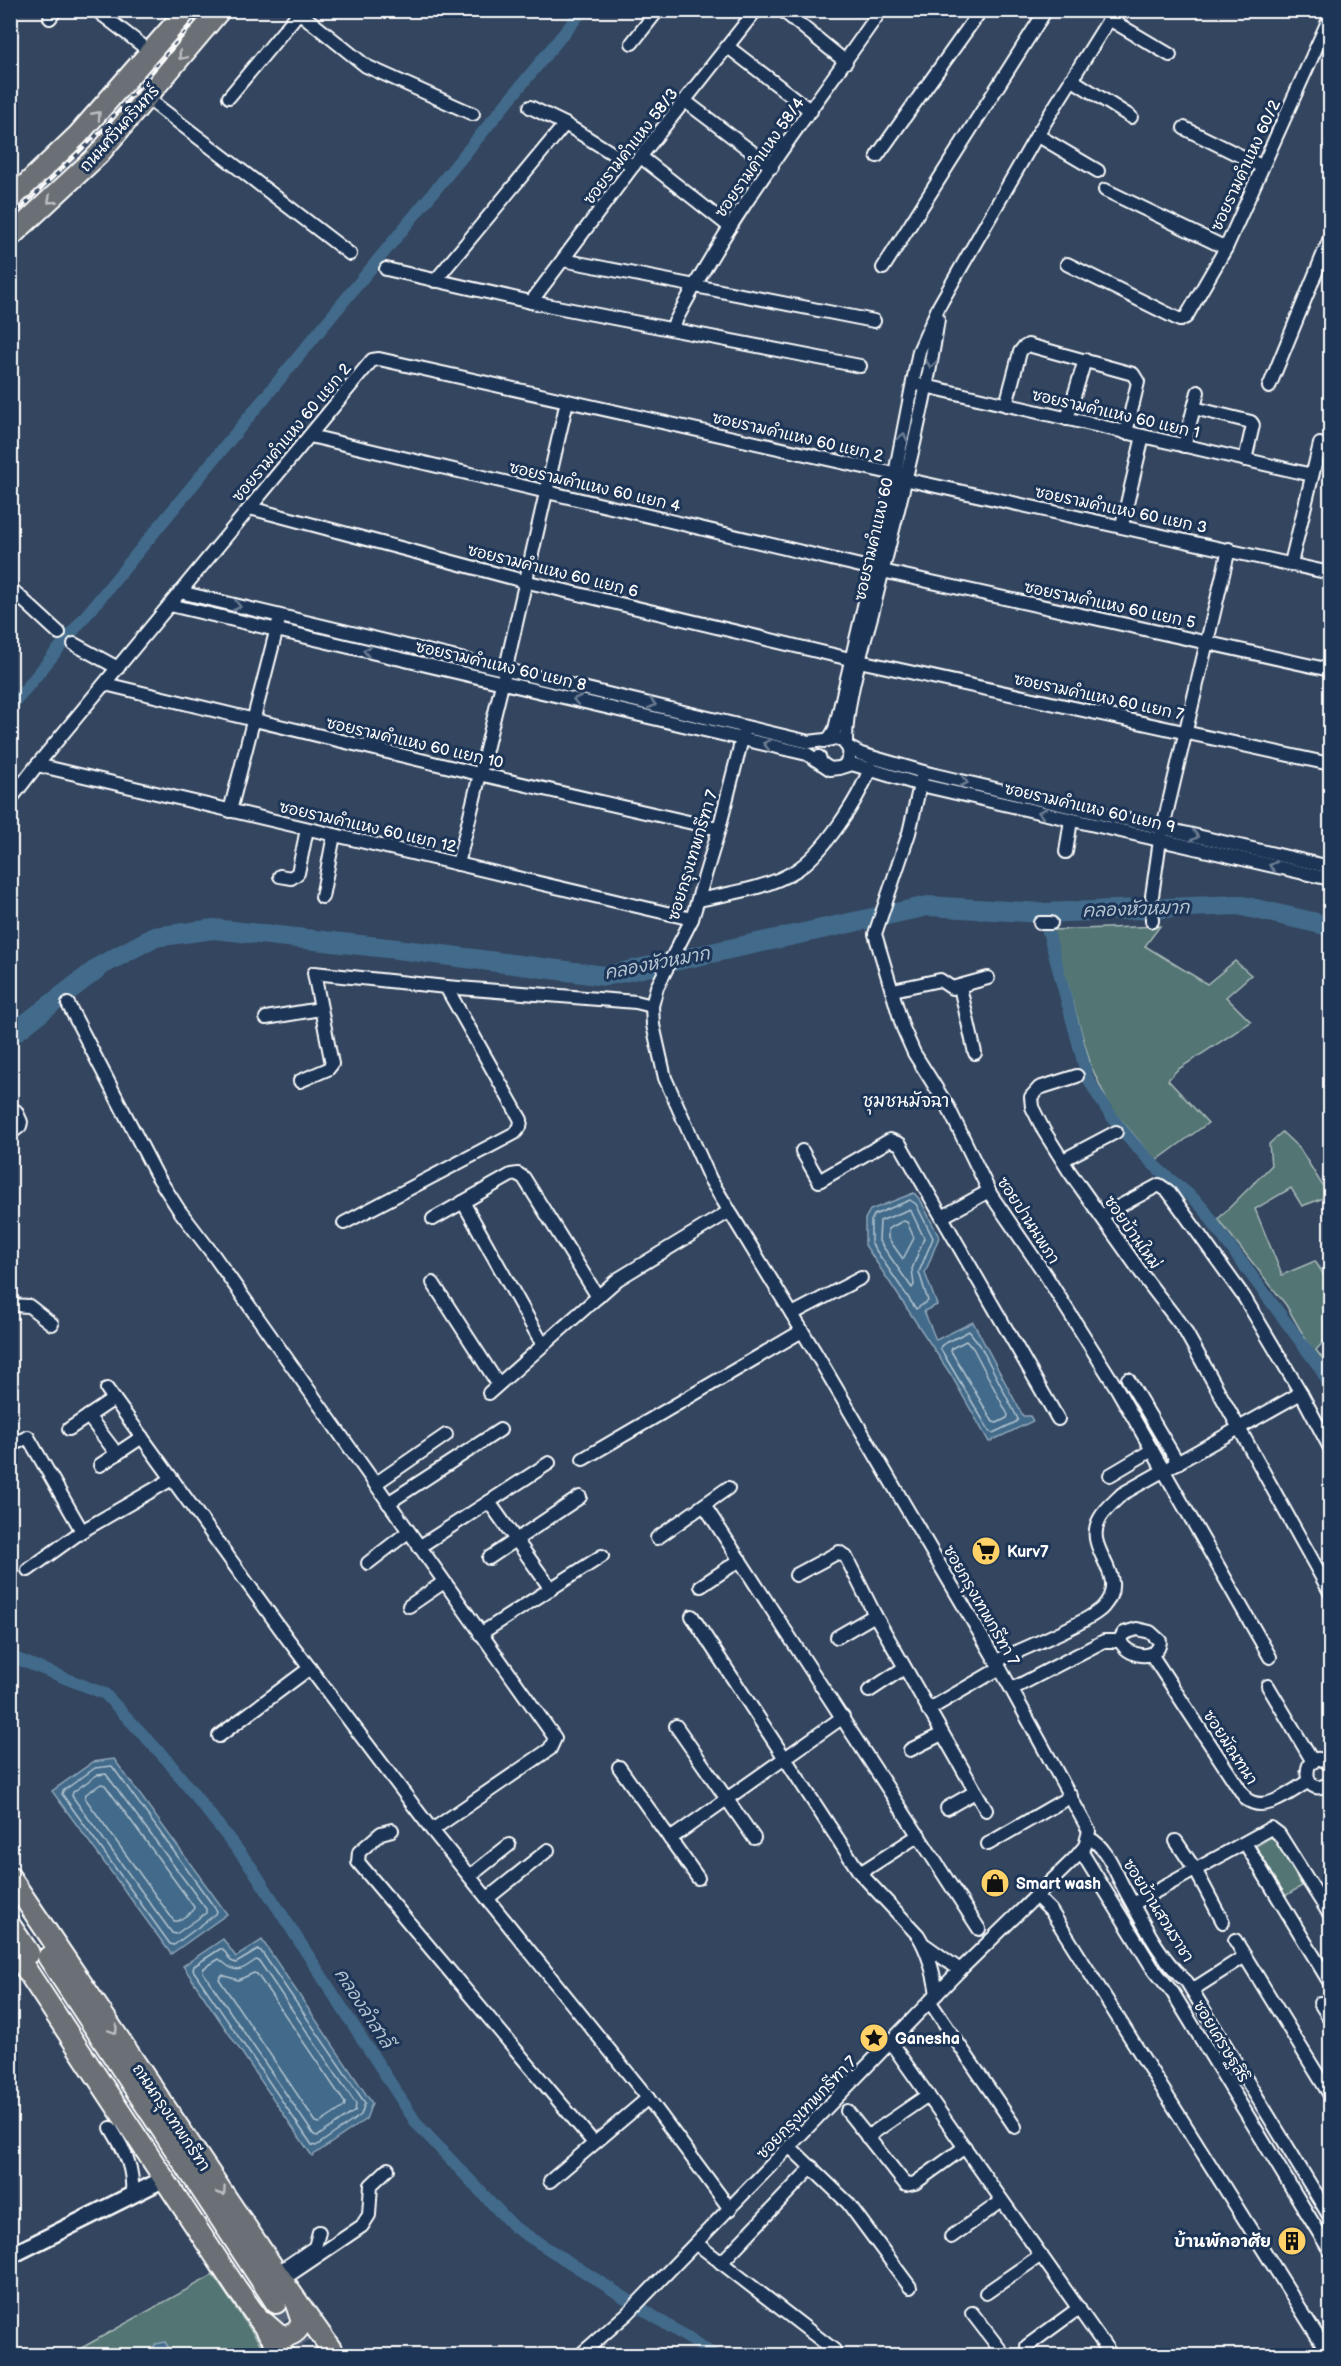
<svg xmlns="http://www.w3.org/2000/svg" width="1341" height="2366" font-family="'Balsamiq Sans','Playpen Sans Thai',sans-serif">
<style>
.green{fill:#537473;stroke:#a9bab9;stroke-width:1.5}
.water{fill:#426b8a;stroke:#8ea6b9;stroke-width:1.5}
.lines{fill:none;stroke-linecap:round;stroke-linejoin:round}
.shore{stroke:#b3c4d0;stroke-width:1.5}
.canal{stroke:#426b8a;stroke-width:12}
.river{stroke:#426b8a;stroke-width:20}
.primary-tunnel{stroke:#526177;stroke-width:20;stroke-dasharray:20 10;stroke-linecap:butt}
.minor-casing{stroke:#fff;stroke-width:16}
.tertiary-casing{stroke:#fff;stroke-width:20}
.primary-casing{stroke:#fff;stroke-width:24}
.minor{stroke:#1d3557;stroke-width:12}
.tertiary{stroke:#1d3557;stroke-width:15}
.primary{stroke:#6b6f75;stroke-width:20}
.rail{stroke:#fff;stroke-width:3;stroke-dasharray:9 4.5;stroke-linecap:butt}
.oneway{stroke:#bcbec1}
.oneway2{stroke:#6c7c92}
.labels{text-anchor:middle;stroke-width:6;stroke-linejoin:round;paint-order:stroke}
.street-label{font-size:16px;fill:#fff;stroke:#1d3557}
.poi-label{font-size:16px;font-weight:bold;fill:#fff;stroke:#1d3557;text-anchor:start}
.water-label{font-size:18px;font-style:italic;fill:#b3c4d0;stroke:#1d3557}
.neighbourhood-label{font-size:18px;fill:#fff;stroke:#1d3557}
</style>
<rect width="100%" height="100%" fill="#33455f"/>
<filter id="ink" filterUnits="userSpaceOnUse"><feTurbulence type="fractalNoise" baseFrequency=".0167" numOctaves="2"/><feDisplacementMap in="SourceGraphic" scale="12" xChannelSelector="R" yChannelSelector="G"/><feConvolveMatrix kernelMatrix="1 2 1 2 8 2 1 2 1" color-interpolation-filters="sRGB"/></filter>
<g filter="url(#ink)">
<g class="green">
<path d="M1160,926l-15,20 62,38 28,-23 16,14 -25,22 25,25 -74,48 -9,10 40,43 -52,38 -46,-54 -19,-41 -39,-136z"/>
<path d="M1282,1132l18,17 29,47 -27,10 -11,-18 -36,21 27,66 33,-14c16,24 16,30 15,58l-6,3 3,16 -11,12 14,18v13l-44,-76 -68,-86 53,-53 -2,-22z"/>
<path d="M1273,1836l29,50 -17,10 -29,-50z"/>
<path d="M213,2275l55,80 -201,1z"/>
</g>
<g class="water">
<path d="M914,1193l7,8 18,36 -14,36 12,32 -13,6 12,29 37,-18 50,94h7l3,5 -44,21 -38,-67 -86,-130v-26l5,-9z"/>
<path d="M114,1759l113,155 -56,40 -119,-163 41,-29z"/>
<path d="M223,1939l13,18 26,-17 110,163 -6,16 -54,37 -129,-190z"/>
<path d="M165,2342l8,13h-26l9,-11z"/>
</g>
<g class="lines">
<g class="shore">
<path d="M910,1200l6,4 17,34 -14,34 9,29 -12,8 -45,-66v-22l3,-6z"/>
<path d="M908,1210l3,1 13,27 -12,31 2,16 -2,3 -33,-47 1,-20z"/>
<path d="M903,1221l4,1 7,16 -11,21 -15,-21v-9z"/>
<path d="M969,1331l11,14 38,74 -2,3 -23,11 -3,-1 -50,-84 2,-3z"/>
<path d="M966,1341l7,7 35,67 -1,3 -10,5 -4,-1 -42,-71 1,-3z"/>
<path d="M112,1766l105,145 -1,3 -42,31 -4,-1 -108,-150 1,-3 32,-23z"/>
<path d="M106,1774l100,135v4l-30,21 -4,-1 -100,-137 1,-4 24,-17z"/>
<path d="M101,1784l4,1 89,122 -1,4 -15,10h-4l-89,-123 1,-4z"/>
<path d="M220,1949h3l8,12 5,2 22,-13 3,1 104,152 -4,12 -45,31 -4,-1 -119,-175 1,-4z"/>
<path d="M219,1959c17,14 18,14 37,1l3,1 97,143 -1,7 -37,25 -4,-1 -111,-163 1,-4z"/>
<path d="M254,1973l3,1 88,129 -1,4 -24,16 -4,-1 -97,-143 3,-4 16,5z"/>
</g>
<g class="canal">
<path d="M10,708l573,-698"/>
<path d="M1043,913l44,163c16,33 41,63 67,89 22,22 46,32 61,61l105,142 10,19"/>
<path d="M10,1656l95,38 62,66 85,108 165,256 97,103 202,129"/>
</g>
<path class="river" d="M10,1036l92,-71 52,-28 60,-8 183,20 208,27 323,-70 115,7 195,-8 92,21"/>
<path class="primary-tunnel" d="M276,2303l39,53"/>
<g class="minor-casing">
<g id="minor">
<path d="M96,10l56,43"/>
<path d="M782,10l64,52"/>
<path d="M300,13l66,53 107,48"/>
<path d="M50,18l6,-8"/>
<path d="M1109,19l61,36"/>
<path d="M632,43l26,-33"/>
<path d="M728,47l83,64"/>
<path d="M1071,79l60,38"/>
<path d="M229,97l72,-87"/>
<path d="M147,98l203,156"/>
<path d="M685,101l87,66"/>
<path d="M530,107l35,17 68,42"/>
<path d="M1184,128l77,38"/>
<path d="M1037,135l61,36"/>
<path d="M877,156l104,-146"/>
<path d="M641,157l89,70"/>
<path d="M1105,190l121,58"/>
<path d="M563,260l311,61"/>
<path d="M1067,264l113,56 6,-3 40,-69 104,-231"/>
<path d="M883,268l163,-258"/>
<path d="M386,269l145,33 329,64"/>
<path d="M435,281l130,-157"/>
<path d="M531,302l102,-136 123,-156"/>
<path d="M672,328c57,-113 137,-214 209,-318"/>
<path d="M921,385l391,90"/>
<path d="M1269,387l61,-149"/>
<path d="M1006,405l14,-53 3,-4 5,-3 105,29 5,8 -12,51"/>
<path d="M1194,408l57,14 2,3 -8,35"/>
<path d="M1067,419l18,-59"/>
<path d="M310,436l572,135 448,99"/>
<path d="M1184,446l14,-54"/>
<path d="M250,508l274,73 326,78 480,105"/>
<path d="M1122,525l21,-89"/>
<path d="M1291,563l29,-119"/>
<path d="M10,588l49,45"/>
<path d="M180,592l629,150 16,-2"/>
<path d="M170,605l637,149 14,9"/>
<path d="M74,644l44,24"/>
<path d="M105,684l374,90 240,55"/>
<path d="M830,738l5,-9 60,-255 24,-123 20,-45 98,-171 78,-125"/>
<path d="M824,741l12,-3c13,4 18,17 8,28"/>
<path d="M846,745c-1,-43 17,-97 28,-139 23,-95 50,-190 64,-287"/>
<path d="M848,747l13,7 66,19 403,94"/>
<path d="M819,757l2,6 9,6 9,-1 13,-4 69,21 409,94"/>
<path d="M37,765l655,154"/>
<path d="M923,772l-14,61 -34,101 28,94 11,25 34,54 43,88 52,76 73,116 154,270"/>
<path d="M10,800l27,-35 335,-405 7,-1 516,115 9,5 426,94"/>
<path d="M230,811l48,-187"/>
<path d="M1066,852l5,-32"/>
<path d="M458,864l46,-188 63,-275"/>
<path d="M280,876l11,2 7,-5 9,-44"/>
<path d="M1152,896l8,-56 69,-291"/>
<path d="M322,897l12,-62"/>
<path d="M698,900c32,-7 68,-11 97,-29 28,-17 64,-72 75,-103"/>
<path d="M1152,918v3"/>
<path d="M1040,923h11"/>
<path d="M446,987l190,15 16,4"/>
<path d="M960,987l15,66"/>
<path d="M893,990l47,-10 12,8 36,-10"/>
<path d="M68,1004l88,170 23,36 33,43 343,485 -5,11 -118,81"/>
<path d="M266,1018l54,-9"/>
<path d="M1077,1076l-38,12 -8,9 1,10 12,24 25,40 78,110 37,48 146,263"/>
<path d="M300,1081l28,-12 4,-5 -18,-91 132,14 75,133 -1,7 -5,6 -171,90"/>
<path d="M10,1134l10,-8 1,-4 -5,-11"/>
<path d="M802,1151l17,30 71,-41 10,4 158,275"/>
<path d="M1063,1160l53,-28"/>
<path d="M463,1202l80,143"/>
<path d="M1101,1216l58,-31 9,6 76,106 57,96 29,55"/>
<path d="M942,1217l47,-26"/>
<path d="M433,1219l78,-44 7,-1 6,4 74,119"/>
<path d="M433,1283l65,101"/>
<path d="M10,1305l19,1 23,18"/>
<path d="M792,1314l69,-36"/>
<path d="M1128,1379l50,84"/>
<path d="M107,1389l180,249 145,192 216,268 82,111"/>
<path d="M489,1393l129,-114 112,-68"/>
<path d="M88,1416l29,38"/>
<path d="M69,1429l45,-30"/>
<path d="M10,1446l18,-9 54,94"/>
<path d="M583,1459l219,-128"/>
<path d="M100,1465l42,-28"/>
<path d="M1110,1475l42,-25"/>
<path d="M375,1484l71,-49"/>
<path d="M489,1502l62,87"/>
<path d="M388,1503l112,-73"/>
<path d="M704,1505l275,424"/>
<path d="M657,1538l71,-50"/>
<path d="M419,1547l130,-84"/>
<path d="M489,1558l91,-61"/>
<path d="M368,1563l40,-31"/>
<path d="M28,1570l54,-39 90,-52"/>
<path d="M796,1575l43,-23 7,5 29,58 111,195"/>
<path d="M701,1586l39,-26"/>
<path d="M409,1606l35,-24"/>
<path d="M692,1616l168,257 58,62c11,18 16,39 19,59"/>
<path d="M1137,1629l13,3 10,9c-1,22 -36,16 -40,-2l4,-6z"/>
<path d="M480,1634l122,-78"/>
<path d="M837,1637l38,-22"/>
<path d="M1151,1654l95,145c20,15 45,-8 63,-18"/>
<path d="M996,1661c22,-10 94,-39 107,-54 29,-33 -22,-56 -3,-89 5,-9 15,-17 22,-24l179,-101"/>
<path d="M1268,1686l45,76"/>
<path d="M1012,1689l92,-48h16"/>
<path d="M869,1691l35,-23"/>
<path d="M928,1710l72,-42"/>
<path d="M676,1726l78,112"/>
<path d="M219,1736l91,-68"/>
<path d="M910,1750l32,-16"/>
<path d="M1330,1765c-29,-26 -31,41 0,17"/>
<path d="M619,1767l79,111"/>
<path d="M947,1808l28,-16"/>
<path d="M392,1830l-11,3 -22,19 -1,10 236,281"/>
<path d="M1089,1838c18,9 26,34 36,52 17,31 35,69 62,92l143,235"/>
<path d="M670,1839l173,-122"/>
<path d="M1176,1841l20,30 27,51"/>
<path d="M1245,1843l85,140"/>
<path d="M988,1844l83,-48"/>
<path d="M1081,1851l71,116 21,26 157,258"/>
<path d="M860,1873l59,-38"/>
<path d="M470,1876l39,-31"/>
<path d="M1036,1896l15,15 279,445"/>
<path d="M488,1898l60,-48"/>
<path d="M1133,1904l138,-76 8,6 51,81"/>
<path d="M1235,1940l95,155"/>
<path d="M925,1945l35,25"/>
<path d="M1192,1990l53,-34"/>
<path d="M930,2002l85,125"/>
<path d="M1320,2003l10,16"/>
<path d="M891,2043l221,313"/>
<path d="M847,2111l59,74 9,-2 50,-36"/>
<path d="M111,2128c14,23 23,40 21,67"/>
<path d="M867,2137l61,-42"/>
<path d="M790,2147l58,56 62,84"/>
<path d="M550,2181l98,-83"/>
<path d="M951,2237l51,-36"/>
<path d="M696,2243l138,107"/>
<path d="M721,2263l91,-96"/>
<path d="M277,2273l38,-26 4,-15"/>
<path d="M282,2280l80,-54 7,-11 2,-30 17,-16"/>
<path d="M986,2293l55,-38"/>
<path d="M972,2313l33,43"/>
<path d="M1027,2346l52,-38"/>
<path d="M579,2356l49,-43 332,-343 115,-112 10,-12 4,-15 -93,-170 -178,-304 -108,-178 -45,-101 -12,-53 -1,-19 5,-19 35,-68 27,-90 26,-102"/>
</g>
</g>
<g class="tertiary-casing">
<path id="tertiary" d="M10,2256l154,-77"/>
</g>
<g class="primary-casing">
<g id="primary">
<path d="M10,200l68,-65 109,-125"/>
<path d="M10,237l88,-82 122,-145"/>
<path d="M10,1877l267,396 59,83"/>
<path d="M10,1925l19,28"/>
<path d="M10,1945l227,344 48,67"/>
<path d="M48,1957l228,346"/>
<path d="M265,2323l15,13c11,1 18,-4 22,-14l-6,-18"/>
</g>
</g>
<use href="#minor" class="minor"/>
<use href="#tertiary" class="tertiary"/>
<use href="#primary" class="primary"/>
<path class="rail" d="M10,219l90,-87 104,-122"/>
</g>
<defs><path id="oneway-chevron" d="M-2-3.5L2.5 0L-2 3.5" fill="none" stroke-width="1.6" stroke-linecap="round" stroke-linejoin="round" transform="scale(1.5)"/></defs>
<g class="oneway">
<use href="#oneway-chevron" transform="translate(182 56) rotate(130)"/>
<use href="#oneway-chevron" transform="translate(97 115) rotate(-48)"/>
<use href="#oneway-chevron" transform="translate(51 200) rotate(138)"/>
<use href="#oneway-chevron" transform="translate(114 2030) rotate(56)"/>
<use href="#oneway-chevron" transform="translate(222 2192) rotate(56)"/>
</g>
<g class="oneway2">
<use href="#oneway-chevron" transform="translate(931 364) rotate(98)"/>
<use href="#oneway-chevron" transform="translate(903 437) rotate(-78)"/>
<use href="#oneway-chevron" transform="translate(237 606) rotate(14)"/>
<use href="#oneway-chevron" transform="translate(367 651) rotate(-167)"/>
<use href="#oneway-chevron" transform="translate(577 700) rotate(-167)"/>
<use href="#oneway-chevron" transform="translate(652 704) rotate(13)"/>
<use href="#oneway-chevron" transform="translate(767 744) rotate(-167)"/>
<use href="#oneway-chevron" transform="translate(964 782) rotate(13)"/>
<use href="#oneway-chevron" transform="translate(1042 813) rotate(-167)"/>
<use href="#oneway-chevron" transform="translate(1195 836) rotate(13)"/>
<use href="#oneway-chevron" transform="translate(1273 866) rotate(-167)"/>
</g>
</g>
<defs>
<g id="supermarket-disc" transform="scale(1.5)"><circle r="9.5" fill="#ffd166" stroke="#1d3557"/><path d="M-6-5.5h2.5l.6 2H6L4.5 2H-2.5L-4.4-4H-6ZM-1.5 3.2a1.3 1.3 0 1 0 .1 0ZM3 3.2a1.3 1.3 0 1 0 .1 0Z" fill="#111"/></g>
<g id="shop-disc" transform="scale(1.5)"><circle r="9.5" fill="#ffd166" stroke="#1d3557"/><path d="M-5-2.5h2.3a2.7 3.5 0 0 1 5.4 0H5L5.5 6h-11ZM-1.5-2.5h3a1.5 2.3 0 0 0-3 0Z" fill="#111"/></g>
<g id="sight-disc" transform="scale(1.5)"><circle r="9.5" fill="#ffd166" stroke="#1d3557"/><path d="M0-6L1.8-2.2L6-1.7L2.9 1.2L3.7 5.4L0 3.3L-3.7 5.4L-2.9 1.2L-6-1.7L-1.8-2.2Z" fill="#111"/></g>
<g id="building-disc" transform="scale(1.5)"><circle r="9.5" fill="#ffd166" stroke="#1d3557"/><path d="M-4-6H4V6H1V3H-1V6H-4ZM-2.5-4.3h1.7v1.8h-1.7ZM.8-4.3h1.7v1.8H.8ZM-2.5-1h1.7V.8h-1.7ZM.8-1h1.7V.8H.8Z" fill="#111"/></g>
</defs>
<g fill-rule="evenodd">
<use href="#supermarket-disc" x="986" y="1551"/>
<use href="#shop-disc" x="995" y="1883"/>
<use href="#sight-disc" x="874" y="2038"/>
<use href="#building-disc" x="1292" y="2241"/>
</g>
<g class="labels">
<g class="street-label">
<text transform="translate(119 128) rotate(-48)" y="6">ถนนศรีนครินทร์</text>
<text transform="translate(630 146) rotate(-52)" y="6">ซอยรามคำแหง 58/3</text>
<text transform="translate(759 157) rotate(-55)" y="6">ซอยรามคำแหง 58/4</text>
<text transform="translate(1245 165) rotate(-65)" y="6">ซอยรามคำแหง 60/2</text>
<text transform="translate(1116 413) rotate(13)" y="6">ซอยรามคำแหง 60 แยก 1</text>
<text transform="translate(291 432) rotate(-50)" y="6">ซอยรามคำแหง 60 แยก 2</text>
<text transform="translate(798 436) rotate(13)" y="6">ซอยรามคำแหง 60 แยก 2</text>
<text transform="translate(595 486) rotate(13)" y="6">ซอยรามคำแหง 60 แยก 4</text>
<text transform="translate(1121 509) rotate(12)" y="6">ซอยรามคำแหง 60 แยก 3</text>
<text transform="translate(873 539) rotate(-77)" y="6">ซอยรามคำแหง 60</text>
<text transform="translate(553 570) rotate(14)" y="6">ซอยรามคำแหง 60 แยก 6</text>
<text transform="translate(1110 604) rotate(12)" y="6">ซอยรามคำแหง 60 แยก 5</text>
<text transform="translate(501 665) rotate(13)" y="6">ซอยรามคำแหง 60 แยก 8</text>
<text transform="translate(1099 696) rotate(12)" y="6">ซอยรามคำแหง 60 แยก 7</text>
<text transform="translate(415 742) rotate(13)" y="6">ซอยรามคำแหง 60 แยก 10</text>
<text transform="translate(1090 807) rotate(13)" y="6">ซอยรามคำแหง 60 แยก 9</text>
<text transform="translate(368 826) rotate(13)" y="6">ซอยรามคำแหง 60 แยก 12</text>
<text transform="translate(692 855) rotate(-73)" y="6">ซอยกรุงเทพกรีฑา 7</text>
<text transform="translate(1029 1220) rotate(57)" y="6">ซอยปานนพภา</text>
<text transform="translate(1133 1232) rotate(55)" y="6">ซอยบ้านใหม่</text>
<text transform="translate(982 1605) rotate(60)" y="6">ซอยกรุงเทพกรีฑา 7</text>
<text transform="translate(1231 1747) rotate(57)" y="6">ซอยมัณฑนา</text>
<text transform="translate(1159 1910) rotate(58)" y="6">ซอยบ้านสวนราชา</text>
<text transform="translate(1222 2041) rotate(59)" y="6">ซอยเศรษฐสิริ</text>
<text transform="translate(806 2107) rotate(-46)" y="6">ซอยกรุงเทพกรีฑา 7</text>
<text transform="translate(172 2117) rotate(56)" y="6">ถนนกรุงเทพกรีฑา</text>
</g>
<g class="poi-label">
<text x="1007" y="1557">Kurv7</text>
<text x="1016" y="1889">Smart wash</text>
<text x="895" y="2044">Ganesha</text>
<text x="1271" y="2247" text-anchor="end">บ้านพักอาศัย</text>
</g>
<g class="water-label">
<text transform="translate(1136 909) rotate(-2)" y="6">คลองหัวหมาก</text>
<text transform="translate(657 963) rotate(-11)" y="6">คลองหัวหมาก</text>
<text transform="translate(364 2008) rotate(57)" y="6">คลองลำสาลี</text>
</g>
<g class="neighbourhood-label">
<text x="906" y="1107">ชุมชนมัจฉา</text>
</g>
</g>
<rect width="1341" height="2366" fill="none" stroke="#1d3557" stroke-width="36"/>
<rect x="18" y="18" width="1305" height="2330" fill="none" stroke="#fff" stroke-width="2" filter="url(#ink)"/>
</svg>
